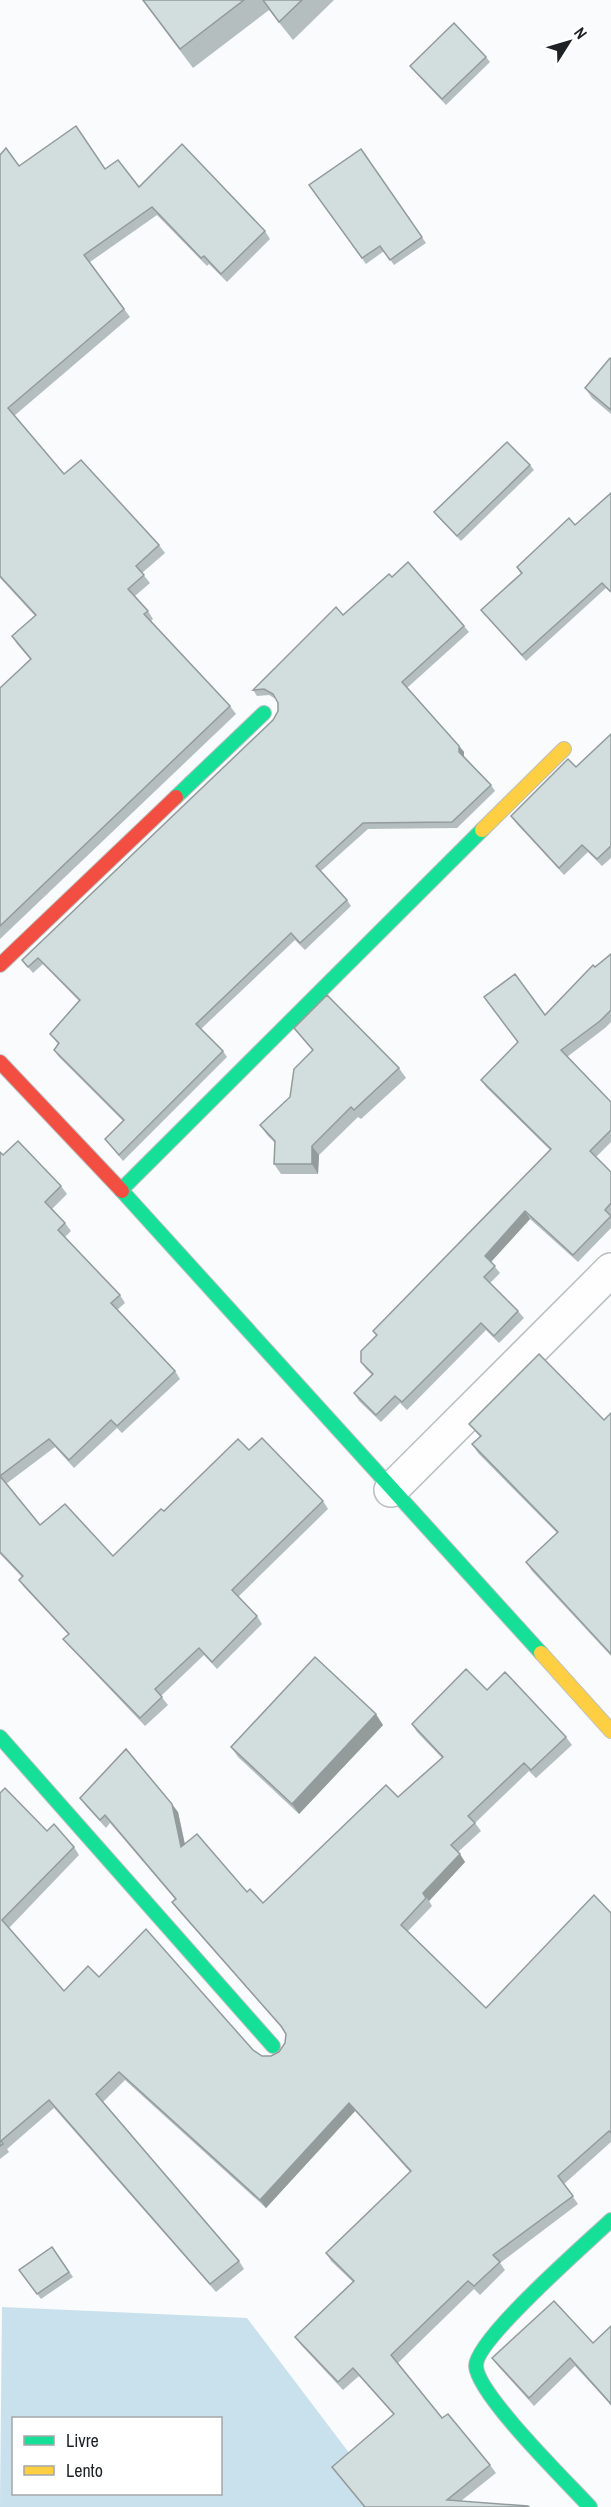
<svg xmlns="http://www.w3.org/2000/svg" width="611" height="2507" font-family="'Archivo Narrow',sans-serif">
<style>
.forest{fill:#c9e0ed;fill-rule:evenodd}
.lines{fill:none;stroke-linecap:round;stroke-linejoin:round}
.street-casing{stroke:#bbbfc2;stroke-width:36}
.fast-casing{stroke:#bbbfc2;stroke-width:16}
.slow-casing{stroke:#bbbfc2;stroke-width:16}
.jam-casing{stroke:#bbbfc2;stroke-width:16}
.street{stroke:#fefeff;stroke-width:33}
.fast{stroke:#16e098;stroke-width:14}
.slow{stroke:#ffcf43;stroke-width:14}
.jam{stroke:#f24e42;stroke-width:14}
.wall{fill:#b5bebf}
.shaded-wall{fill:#939b9b}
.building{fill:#d2ddde;stroke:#939b9b;stroke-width:1.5}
</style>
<rect width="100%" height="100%" fill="#f9fbfc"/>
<path class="forest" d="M2,2307l245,11 143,189h-390zM14,2418h206v76h-206z"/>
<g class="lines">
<g class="street-casing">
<path id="street" d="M391,1490l220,-220"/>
</g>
<g class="fast-casing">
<g id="fast">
<path d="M176,797l88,-84"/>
<path d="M121,1190l361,-360"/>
<path d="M122,1191l419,462"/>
<path d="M0,1737l273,309"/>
<path d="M590,2507c-22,-24 -113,-113 -114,-141 -1,-26 112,-124 135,-146"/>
</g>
</g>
<g class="slow-casing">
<g id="slow">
<path d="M482,830l82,-81"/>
<path d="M541,1653l70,78"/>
</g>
</g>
<g class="jam-casing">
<g id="jam">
<path d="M0,965l176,-168"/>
<path d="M0,1062l122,129"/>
</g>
</g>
<use href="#street" class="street"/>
<use href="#fast" class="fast"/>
<use href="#slow" class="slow"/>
<use href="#jam" class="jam"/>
</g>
<g class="wall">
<path d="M142,0h192l-41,40 -24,-30 -76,58z"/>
<path d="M486,57l4,5 -44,43 -32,-34 -4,-5z"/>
<path d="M361,149l65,94 -32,22 -10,-14 -18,13 -57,-79z"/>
<path d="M0,155l19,11 86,3 34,18 126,44 5,8 -43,43 -18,-18 -2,2 -50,-51 -67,47 40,55 -116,99 50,58 95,71 6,8 -23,20 8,10 -15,13 13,15 5,8 -2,2 79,85 6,8 -236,225v-251l30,-29 -13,-15 -5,-8 23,-20 -35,-38z"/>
<path d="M611,359v55l-19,-16 -7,-10z"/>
<path d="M530,465l4,5 -73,71 -23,-24 -4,-5z"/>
<path d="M611,493v100l-5,-5 -80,73 -45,-51 40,-36 -4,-7 58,-42z"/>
<path d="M392,577l72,49 5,6 -62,56 52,58 5,6v4l27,29 4,6 -38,37 -89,1 -47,42 26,29 4,6 -46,44 -10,-10 -94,89 22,22 4,6 -104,104 -18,-22 18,-18 -65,-65 -4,-6 4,-6 -8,-10 29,-33 -36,-37 -10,9 -11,-13 251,-240 5,-9v-8l-2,-4 -7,-4 -12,1 -4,-6 90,-75z"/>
<path d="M611,734v124l-9,8 -14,-14 -24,23 -48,-52 -5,-7 65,-49z"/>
<path d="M611,954v68l-6,6 -38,29 44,45v40l-15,15 15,15v56l-33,34 -48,-43 -39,43 9,11 -10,10 28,28 6,7 -25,25 -13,-13 -79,80 -7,-7 -19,19 -22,-21 -5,-8 18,-18 -6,-6 -5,-7 15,-27 -3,-4 177,-181 -64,-63 -5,-7 64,-65 50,-48z"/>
<path d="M294,1028l105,40 7,10 -45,41 -3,-2 -39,38 -1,19h-37l-7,-10 1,-21 -8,-8 -7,-10 30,-28 22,-47z"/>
<path d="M0,1152l3,3 58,31 6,8 -15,15 13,14 6,8 -6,6 55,58 5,8 -8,7 58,61 5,8 -58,54 -5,-5 -43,40 -19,-21 -49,37 34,41 73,31 51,-45 85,-61 74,51 5,8 -90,88 19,19 5,8 -45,45 -13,-14 -43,41 7,9 -23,21 -76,-80 -6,-7 5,-5 -44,-47 -5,-7 3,-3 -22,-23z"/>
<path d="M611,1413v243l-79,-85 -6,-9 31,-29 -79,-80 -6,-9 8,-7 -11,-13 135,-4z"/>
<path d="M487,1690l79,47 6,8 -36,33 -7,-7 -54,52 6,8 -23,21 7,10 -36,39 3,5 -24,25 78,77 125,-95v229l-47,42 14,20 -78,59 5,7 -25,25 -6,-6 -76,74 44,55 48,47 6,8 -35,28 68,6h-165l-32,-40 62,-52 -35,-39 -16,14 -42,-45 -6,-8 58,-55 -22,-21 -5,-8 84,-81 -55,-61 -89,97 -141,-128 -22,22 136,159 5,8 -28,23 -162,-184 -47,41 2,3 -9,7v-366l47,38 27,16 5,8 -70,73 55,63 35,-14 154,73 9,6h9l8,-4 6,-9 1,-9 -3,-5 -105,-119 -6,-8 3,-3 -65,-76 -4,5 -20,-22 -6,-8 98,14 7,32 62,48 16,11 135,-106 44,-39 -25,-26 -5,-8z"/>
<path d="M383,1725l-84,89 -61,-57 -7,-10z"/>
<path d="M52,2247l21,30 -32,22 -22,-29z"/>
<path d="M611,2326v79l-36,-39 -41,40 -36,-40 -6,-8 101,-15z"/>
</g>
<g class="shaded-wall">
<path d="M459,746l5,6v6l-5,-6z"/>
<path d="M312,1146l7,9 -1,19 -6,-10z"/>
<path d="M525,1211l5,8 -40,44 -5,-7z"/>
<path d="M376,1714l7,11 -84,89 -7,-10z"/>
<path d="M172,1804l6,8 9,43 -6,-8z"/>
<path d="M460,1854l5,8 -36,39 -6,-8z"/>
<path d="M349,2103l6,8 -89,97 -6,-8z"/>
</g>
<g class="building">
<path d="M143,0h101l-64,49z"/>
<path d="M263,0h39l-23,22z"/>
<path d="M454,23l32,34 -44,42 -32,-33z"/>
<path d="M76,126l29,43 13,-9 21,27 43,-43 83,87 -44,43 -17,-18 -3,2 -49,-51 -68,48 40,54 -116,99 56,66 17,-14 78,85 -23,21 8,9 -16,14 20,22 -4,3 86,92 -230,220v-238l31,-29 -19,-23 24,-21 -36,-39v-421l6,-7 13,18z"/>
<path d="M361,149l61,88 -32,23 -10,-14 -18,12 -53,-73z"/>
<path d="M610,358l1,1v51l-26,-22z"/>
<path d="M507,442l23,23 -73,71 -23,-24z"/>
<path d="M611,493v97l-1,1 -8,-8 -80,72 -41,-45 41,-37 -5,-6 52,-49 6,7z"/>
<path d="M408,562l56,64 -62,56 57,64v6l32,33 -39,37 -89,1 -47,43 31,34 -47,43 -9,-10 -95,91 27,27 -104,104 -14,-16 19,-19 -70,-70 5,-7 -9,-9 30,-34 -42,-42 -10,9 -6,-7 251,-240 5,-9v-8l-5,-9 -9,-5 -11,1 83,-83 7,8 46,-41 3,3z"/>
<path d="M611,734v112l-14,13 -15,-14 -23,23 -48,-52 57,-57 8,8z"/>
<path d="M611,954v56l-11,11 -39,29 50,52v28l-21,21 21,21v31l-6,7 6,6 -38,39 -48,-44 -40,45 10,10 -11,11 34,34 -24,25 -13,-13 -79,79 -7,-6 -19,19 -22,-22 19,-19 -12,-12v-11l16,-16 -4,-4 178,-182 -70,-69 37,-38 -34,-45 31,-23 30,41 48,-50 2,2z"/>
<path d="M327,995l72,73 -45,42 -3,-3 -39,39v18h-38l1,-23 -15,-16 30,-28 4,-28 19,-19 -19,-22z"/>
<path d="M18,1141l43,45 -16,16 20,21 -7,7 62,65 -9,8 64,68 -58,55 -6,-6 -42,40 -20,-21 -49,37 40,49 25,-21 48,52 48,-47 3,2 74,-72 11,11 13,-12 61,63 -91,89 25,26 -45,46 -13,-14 -44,41 7,8 -22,21 -77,-79 6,-5 -50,-54 4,-4 -23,-24v-400l3,3z"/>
<path d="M539,1354l65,66 7,-7v241l-85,-92 32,-30 -86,-88 9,-8 -12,-12z"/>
<path d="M315,1657l61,57 -84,90 -61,-57z"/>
<path d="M466,1669l21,21 18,-18 61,65 -35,33 -7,-7 -56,53 7,7 -24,22 9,9 -37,39 3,5 -25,27 85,83 108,-113 17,18v220l-2,-2 -51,45 15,20 -80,59 7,7 -26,24 -6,-5 -77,74 51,63 6,-4 42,51 -43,35 81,6 1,1h-164l-33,-40 62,-53 -41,-46 -15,14 -43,-45 59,-56 -28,-28 85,-82 -62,-68 -89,97 -141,-128 -23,22 143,167 -29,23 -161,-184 -48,41 2,3 -3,2v-353l5,-5 42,43 7,-7 20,23 -72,73 62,71 24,-25 11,11 47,-48 107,121 9,6h9l8,-4 6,-9 1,-9 -5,-8 -109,-124 4,-3 -71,-84 -5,5 -20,-22 46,-49 46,55 9,43 16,-13 50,58 3,-3 13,14 123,-118 12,12 45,-40 -31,-33z"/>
<path d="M52,2247l17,25 -32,22 -18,-24z"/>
<path d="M554,2301l39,42 18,-17v78l-41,-46 -41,40 -37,-40z"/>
</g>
<rect x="12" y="2417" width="210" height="78" fill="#ffffff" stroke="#a5a7a8" stroke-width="1.5"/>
<rect x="24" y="2436" width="30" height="9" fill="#16e098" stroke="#a5a7a8" stroke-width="1.5"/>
<text x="66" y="2447" font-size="18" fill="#1d2226">Livre</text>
<rect x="24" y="2466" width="30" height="9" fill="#ffcf43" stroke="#a5a7a8" stroke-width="1.5"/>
<text x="66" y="2477" font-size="18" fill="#1d2226">Lento</text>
<g transform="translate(569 42) rotate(53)" stroke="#ffffff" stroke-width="4.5" paint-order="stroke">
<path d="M0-4.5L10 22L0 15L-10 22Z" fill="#1d2226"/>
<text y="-9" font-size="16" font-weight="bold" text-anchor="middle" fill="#1d2226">N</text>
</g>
</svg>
